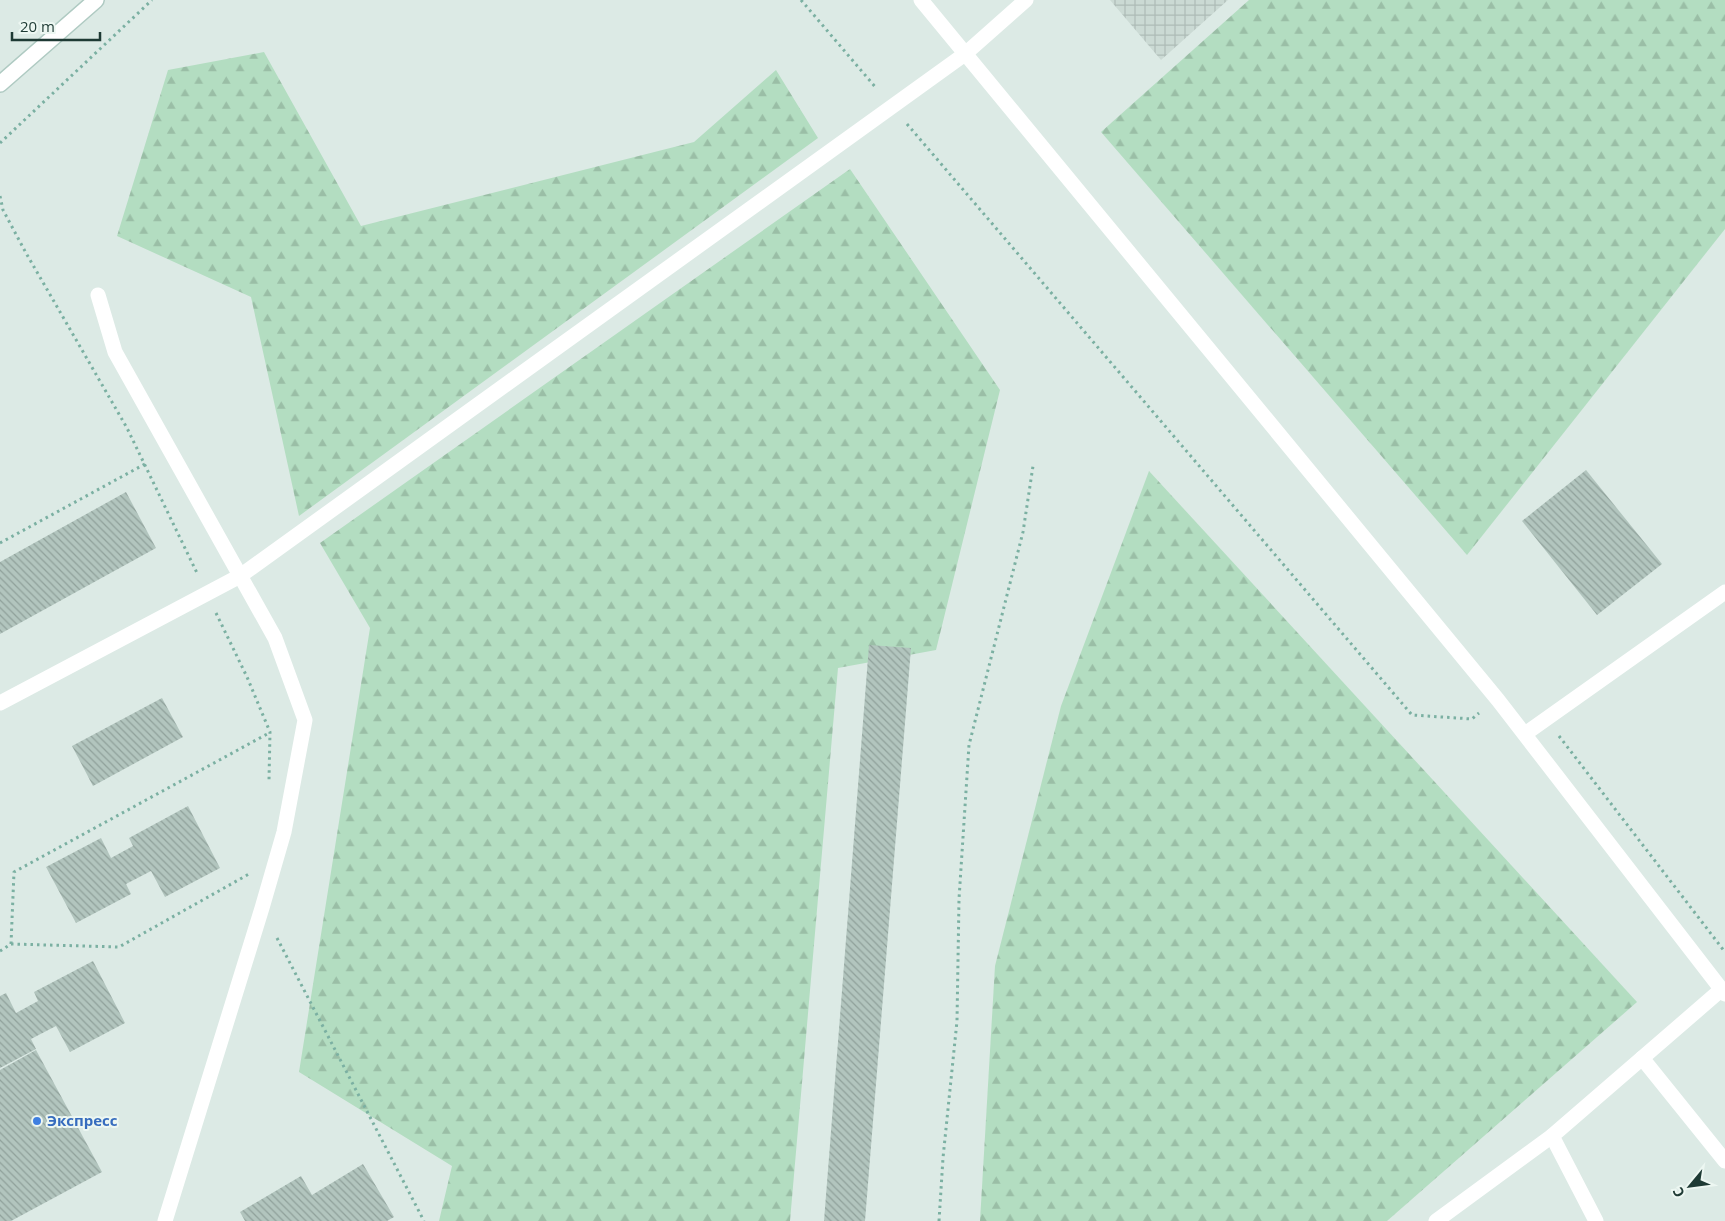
<svg xmlns="http://www.w3.org/2000/svg" width="1725" height="1221" font-family="'Open Sans',sans-serif">
<style>
.industrial{fill:url(#industrial-grid)}
.forest{fill:url(#forest-firs)}
.building{fill:url(#building-back-hatch)}
.lines{fill:none;stroke-linecap:round;stroke-linejoin:round}
.secondary-casing{stroke:#afcac2;stroke-width:18}
.path{stroke:#7bb0a2;stroke-width:3;stroke-dasharray:2.5 4;stroke-linecap:butt}
.service{stroke:#fff;stroke-width:15}
.minor{stroke:#fff;stroke-width:15}
.tertiary{stroke:#fff;stroke-width:15}
.secondary{stroke:#fff;stroke-width:15}
.shop-dot{fill:#3f7fe0;stroke:#edf7f2;stroke-width:2}
.labels{text-anchor:middle;stroke-width:4;stroke-linejoin:round;paint-order:stroke}
.shop-label{font-size:15px;font-weight:bold;fill:#366cbe;stroke:#edf7f2;text-anchor:start}
</style>
<defs>
<pattern id="industrial-grid" width="8" height="8" patternUnits="userSpaceOnUse" patternTransform="scale(1.25)"><rect width="8" height="8" fill="#cbdad4"/><path d="M0 4h8M4 0v8" fill="none" stroke="#aebcb7"/></pattern>
<pattern id="forest-firs" width="22" height="20" patternUnits="userSpaceOnUse" patternTransform="scale(1.25)"><rect width="22" height="20" fill="#b3ddc1"/><path d="M5 1l3.5 6h-7zM16 11l3.5 6h-7z" fill="#9abea6"/></pattern>
<pattern id="building-back-hatch" width="6" height="6" patternUnits="userSpaceOnUse" patternTransform="scale(1.25)"><rect width="6" height="6" fill="#b2c5be"/><path d="M-1 5l2 2M0 0l6 6M5-1l2 2" fill="none" stroke="#90a19b"/></pattern>
</defs>
<rect width="100%" height="100%" fill="#dceae5"/>
<path class="industrial" d="M1110,0h118l-67,60z"/>
<g class="forest">
<path d="M1249,0h476v229l-258,326 -366,-423z"/>
<path d="M264,52l97,174 333,-84 82,-72 42,68 -519,378 -48,-219 -134,-61 51,-166z"/>
<path d="M850,169l150,221 -64,260 -98,18 -48,553h-351l13,-55 -153,-94 71,-444 -50,-85z"/>
<path d="M1149,471l488,531 -250,219h-407l15,-255 66,-260z"/>
</g>
<g class="building">
<path d="M1586,470l76,94 -65,51 -75,-94z"/>
<path d="M126,492l30,56 -156,86v-72z"/>
<path d="M869,645l42,3 -46,573h-41z"/>
<path d="M162,698l21,39 -90,49 -21,-40z"/>
<path d="M188,806l32,62 -55,29 -14,-26 -25,13 5,10 -55,29 -30,-56 55,-29 10,20 22,-12 -4,-8z"/>
<path d="M93,961l32,62 -55,29 -14,-26 -25,13 5,10 -36,19v-72l6,-3 10,20 22,-12 -4,-9z"/>
<path d="M36,1050l66,122 -91,49h-11v-151z"/>
<path d="M363,1164l31,53 -7,4h-142l-5,-9 61,-36 11,19z"/>
</g>
<g class="lines">
<g class="secondary-casing">
<path id="secondary" d="M0,84l96,-84"/>
</g>
<g class="path">
<path d="M801,0l76,89"/>
<path d="M907,124l505,591 60,4 7,-6"/>
<path d="M0,143l152,-143"/>
<path d="M0,196l3,14 23,43 101,175 70,145"/>
<path d="M0,543l145,-79"/>
<path d="M216,613l31,64 23,55 -1,48"/>
<path d="M1559,736l166,216"/>
<path d="M277,938l147,283"/>
<path d="M11,944l108,3 130,-73"/>
<path d="M0,951l11,-7 3,-72 255,-139"/>
<path d="M939,1221l4,-63 14,-137 2,-122 10,-154 54,-213 10,-66"/>
</g>
<g class="service">
<path d="M965,54l61,-54"/>
<path d="M0,703l240,-127"/>
<path d="M1525,734l200,-142"/>
<path d="M1642,1058l83,103"/>
<path d="M1436,1221l116,-85"/>
<path d="M1596,1221l-44,-85 170,-147"/>
</g>
<g class="minor">
<path d="M98,295l17,57 160,286 30,82 -21,112 -22,76 -97,313"/>
<path d="M240,576l725,-522"/>
</g>
<path class="tertiary" d="M921,0l577,700 227,294"/>
<use href="#secondary" class="secondary"/>
</g>
<circle class="shop-dot" cx="37" cy="1121" r="5"/>
<g class="labels">
<g class="shop-label">
<text x="47" y="1126">Экспресс</text>
</g>
</g>
<g transform="translate(1690 1186) rotate(241)" stroke="#edf7f2" stroke-width="4" paint-order="stroke">
<path d="M0-4L9 19L0 12L-9 19Z" fill="#1e3a34"/>
<text y="-8" font-size="14" font-weight="bold" text-anchor="middle" fill="#1e3a34">С</text>
</g>
<path d="M12 32v8h88v-8" fill="none" stroke="#1e3a34" stroke-width="2.5"/>
<text x="20" y="32" font-size="15" fill="#1e3a34" stroke="#edf7f2" stroke-width="4" paint-order="stroke">20 m</text>
</svg>
